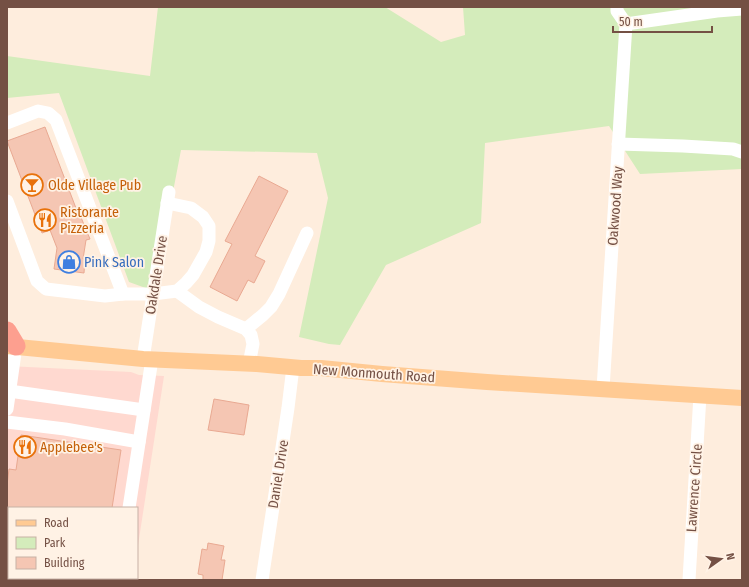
<svg xmlns="http://www.w3.org/2000/svg" width="749" height="587" font-family="'Fira Sans Condensed',sans-serif">
<style>
.commercial{fill:#ffd9d0}
.green{fill:#d4ecbb}
.building{fill:#f5c6b3;stroke:#e9a992}
.lines{fill:none;stroke-linecap:round;stroke-linejoin:round}
.minor{stroke:#fff;stroke-width:13}
.major{stroke:#ffca93;stroke-width:16}
.highway{stroke:#fd9f8f;stroke-width:19}
.labels{text-anchor:middle;stroke-width:3.5;stroke-linejoin:round;paint-order:stroke}
.food-label{font-size:14px;fill:#c56008;stroke:#fff2e5;text-anchor:start}
.street-label{font-size:14px;fill:#745044;stroke:#fff2e5}
.shop-label{font-size:14px;fill:#366cbe;stroke:#fff2e5;text-anchor:start}
</style>
<rect width="100%" height="100%" fill="#feeddd"/>
<path class="commercial" d="M7,366l124,6 8,3 25,1 -27,176v-44h-128v70h124v2h-126z"/>
<path class="green" d="M158,7h227l56,35 24,-7 -2,-28h279v162l-102,5 -31,-48 -124,17 -4,80 -95,42 -46,80 -11,-1 -30,-7 29,-139 -11,-45 -136,-3 -27,141 -25,-9 -70,-189 -52,5v-42l143,20z"/>
<g class="building">
<path d="M45,127l34,89 1,-1 10,24 -4,1 -3,19h2l-1,14 -30,-4 3,-21 -7,-18 -8,3 -35,-92z"/>
<path d="M259,176l29,15 -33,65 10,5 -11,22 -6,-3 -11,21 -27,-14 22,-43 -7,-3z"/>
<path d="M214,399l35,6 -5,30 -36,-5z"/>
<path d="M21,435l100,15 -9,58h-105v-23l2,-16 7,1z"/>
<path d="M208,543l16,3 -3,14h4l-3,20h-19v-5l-5,-1 4,-25 5,1z"/>
</g>
<g class="lines">
<g class="minor">
<path d="M617,7v4l9,13"/>
<path d="M626,24l91,-13 25,-2"/>
<path d="M7,123l31,-12 10,2 8,7 67,174"/>
<path d="M618,144l65,2 50,3 9,3"/>
<path d="M7,201l30,80 9,8 59,7 18,-2h30l24,-3 9,-8 7,-8 13,-23 3,-11v-15l-6,-9 -12,-9 -24,-5"/>
<path d="M177,291l22,16 19,10 28,12 5,6 2,9 -4,20"/>
<path d="M246,329l17,-14 8,-8 8,-13 28,-61"/>
<path d="M143,359l26,-167"/>
<path d="M603,389l23,-365"/>
<path d="M9,391l135,19"/>
<path d="M7,409l9,-63"/>
<path d="M7,422l58,7 74,13"/>
<path d="M129,508l23,-149"/>
<path d="M74,580v-2"/>
<path d="M118,580v-2"/>
<path d="M262,580l26,-172 5,-41"/>
<path d="M689,580l11,-185"/>
</g>
<path class="major" d="M7,346l136,13 114,5 44,4h20l61,6 105,8 255,16"/>
<path class="highway" d="M7,331l9,15"/>
</g>
<defs>
<g id="bar-ring" transform="scale(1.15)"><circle r="9.5" fill="#fff2e5" stroke="#e8710a" stroke-width="1.5"/><path d="M-6-5H6L.8 .8V4.5H3.5V6h-7V4.5H-.8V.8Z" fill="#e8710a"/></g>
<g id="restaurant-ring" transform="scale(1.15)"><circle r="9.5" fill="#fff2e5" stroke="#e8710a" stroke-width="1.5"/><path d="M-5-6h1v4h1v-4h1v4h1v-4h1v5L-1.5 .5V6h-2V.5L-5-1ZM5-6V6H3V1.5H1.5Q1.5-4 5-6Z" fill="#e8710a"/></g>
<g id="shop-ring" transform="scale(1.15)"><circle r="9.5" fill="#fff2e5" stroke="#3f7fe0" stroke-width="1.5"/><path d="M-5-2.5h2.3a2.7 3.5 0 0 1 5.4 0H5L5.5 6h-11ZM-1.5-2.5h3a1.5 2.3 0 0 0-3 0Z" fill="#3f7fe0"/></g>
</defs>
<g fill-rule="evenodd">
<use href="#bar-ring" x="32" y="185"/>
<use href="#restaurant-ring" x="45" y="220"/>
<use href="#shop-ring" x="69" y="262"/>
<use href="#restaurant-ring" x="25" y="447"/>
</g>
<g class="labels">
<g class="food-label">
<text x="48" y="190">Olde Village Pub</text>
<text x="60" y="217">Ristorante<tspan x="60" dy="16">Pizzeria</tspan></text>
<text x="40" y="452">Applebee's</text>
</g>
<g class="street-label">
<text transform="translate(615 206) rotate(-86)" y="5">Oakwood Way</text>
<text transform="translate(156 275) rotate(-81)" y="5">Oakdale Drive</text>
<text transform="translate(374 373) rotate(4)" y="5">New Monmouth Road</text>
<text transform="translate(278 474) rotate(-81)" y="5">Daniel Drive</text>
<text transform="translate(694 488) rotate(-86)" y="5">Lawrence Circle</text>
</g>
<g class="shop-label">
<text x="84" y="267">Pink Salon</text>
</g>
</g>
<rect width="749" height="587" fill="none" stroke="#745044" stroke-width="16"/>
<rect x="8" y="507" width="130" height="72" fill="#fff2e5" stroke="#c7b1a5"/>
<rect x="16" y="520" width="20" height="6" fill="#ffca93" stroke="#c7b1a5"/>
<text x="44" y="527" font-size="12" fill="#745044">Road</text>
<rect x="16" y="537" width="20" height="12" fill="#d4ecbb" stroke="#c7b1a5"/>
<text x="44" y="547" font-size="12" fill="#745044">Park</text>
<rect x="16" y="557" width="20" height="12" fill="#f5c6b3" stroke="#c7b1a5"/>
<text x="44" y="567" font-size="12" fill="#745044">Building</text>
<g transform="translate(721 559) rotate(76)" stroke="#fff2e5" stroke-width="3" paint-order="stroke">
<path d="M0-3L7 15L0 10L-7 15Z" fill="#745044"/>
<text y="-6" font-size="11" font-weight="bold" text-anchor="middle" fill="#745044">N</text>
</g>
<path d="M613 26v6h99v-6" fill="none" stroke="#745044" stroke-width="2"/>
<text x="619" y="26" font-size="12" fill="#745044" stroke="#fff2e5" stroke-width="3" paint-order="stroke">50 m</text>
</svg>
